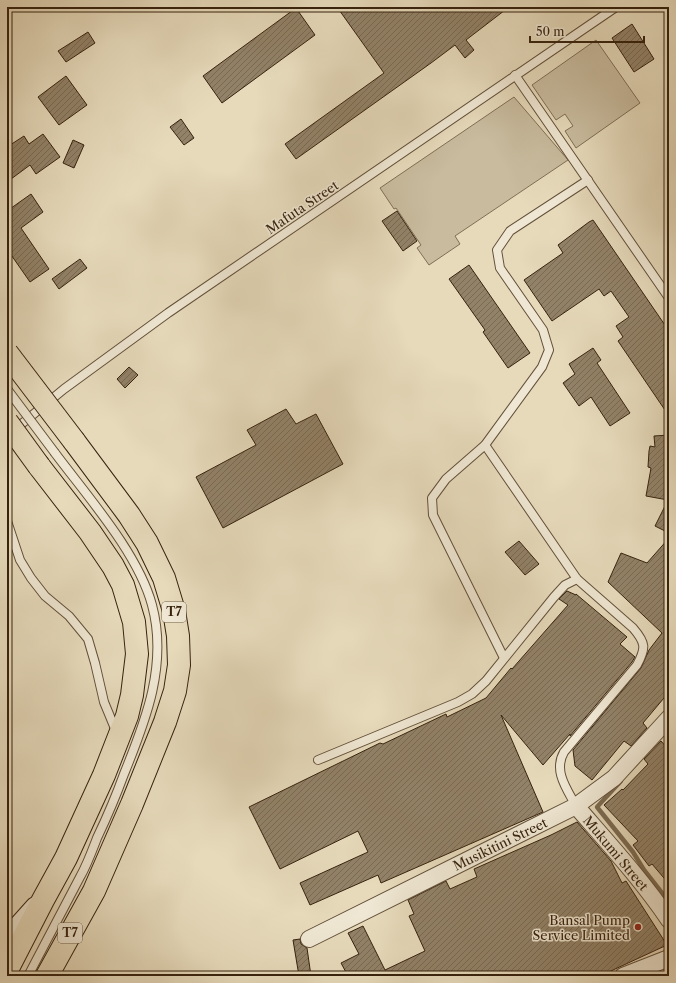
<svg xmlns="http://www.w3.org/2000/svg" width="676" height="983" font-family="'Libre Caslon Text',serif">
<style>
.green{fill:#c8bb9e;stroke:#806e56}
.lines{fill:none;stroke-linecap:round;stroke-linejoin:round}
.stream{stroke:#7c6b52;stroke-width:4.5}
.building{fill:url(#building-hatch);stroke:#37220e}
.lane-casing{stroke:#635039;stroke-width:10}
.street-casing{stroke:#635039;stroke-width:18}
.secondary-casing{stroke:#37220e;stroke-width:24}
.highway-casing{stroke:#37220e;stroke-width:24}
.path{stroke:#37220e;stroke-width:2.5;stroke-dasharray:1 2;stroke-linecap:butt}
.lane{stroke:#efe7d3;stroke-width:8}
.street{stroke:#efe7d3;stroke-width:16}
.secondary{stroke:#efe7d3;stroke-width:22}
.highway{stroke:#e6dabb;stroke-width:22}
.lane-bridge-casing{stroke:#635039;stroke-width:10;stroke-linecap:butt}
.highway-bridge-casing{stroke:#37220e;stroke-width:24;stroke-linecap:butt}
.lane-bridge{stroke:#efe7d3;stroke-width:8}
.highway-bridge{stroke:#e6dabb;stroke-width:22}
.poi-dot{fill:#8f2418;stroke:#efe7d3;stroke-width:1.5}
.labels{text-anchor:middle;stroke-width:3;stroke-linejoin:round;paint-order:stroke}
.shield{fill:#efe7d3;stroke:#6e5d49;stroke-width:1}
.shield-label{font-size:12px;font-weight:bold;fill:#37220e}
.street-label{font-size:13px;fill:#37220e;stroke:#efe7d3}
.poi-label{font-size:13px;fill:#37220e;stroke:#efe7d3;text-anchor:end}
</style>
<defs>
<pattern id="building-hatch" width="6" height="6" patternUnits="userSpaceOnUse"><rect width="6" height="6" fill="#928268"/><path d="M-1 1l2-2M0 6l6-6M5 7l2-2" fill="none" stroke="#786a54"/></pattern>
</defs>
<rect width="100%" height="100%" fill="#e6dabb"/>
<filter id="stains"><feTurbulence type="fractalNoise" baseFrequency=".005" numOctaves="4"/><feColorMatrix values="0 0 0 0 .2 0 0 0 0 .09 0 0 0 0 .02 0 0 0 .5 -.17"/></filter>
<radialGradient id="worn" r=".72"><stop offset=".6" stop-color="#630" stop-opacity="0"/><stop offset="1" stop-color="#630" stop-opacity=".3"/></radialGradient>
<g class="green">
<path d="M596,40l44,63 -64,45 -11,-17 8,-5 -8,-12 -9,6 -24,-35z"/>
<path d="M514,97l54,63 -113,76 5,8 -31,21 -12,-17 4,-3 -25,-37 -2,1 -14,-21z"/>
</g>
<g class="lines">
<path class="stream" d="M621,781l-24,26 36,45 11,18 25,32"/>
</g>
<g class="building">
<path d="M337,7h172l-43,33 8,10 -9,8 -10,-13 -24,18 -135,96 -11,-15 99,-71z"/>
<path d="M296,8l19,27 -93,68 -19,-27z"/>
<path d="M632,24l22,35 -20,13 -22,-34z"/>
<path d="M88,32l7,11 -29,19 -8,-11z"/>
<path d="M66,76l21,29 -28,20 -21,-28z"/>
<path d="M181,119l13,19 -10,7 -14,-18z"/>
<path d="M43,134l17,23 -24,17 -6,-9 -23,17v-35l17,-11 5,8z"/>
<path d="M73,140l11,5 -10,23 -11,-5z"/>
<path d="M31,194l12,18 -22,16 28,41 -19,13 -23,-33v-38z"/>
<path d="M397,211l20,30 -14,10 -21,-30z"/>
<path d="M593,220l76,111v85l-51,-75 5,-4 -7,-11 13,-9 -18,-26 -7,5 -5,-7 -47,32 -28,-41 39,-27 -5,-8 31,-23z"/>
<path d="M80,259l7,9 -28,21 -7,-10z"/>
<path d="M469,265l61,88 -22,15 -25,-36 2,-2 -36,-51z"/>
<path d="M593,348l8,12 -4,3 33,50 -20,13 -19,-29 -12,9 -16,-23 12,-9 -6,-10z"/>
<path d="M129,367l9,8 -13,13 -8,-9z"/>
<path d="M286,409l10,15 20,-10 27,50 -120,64 -27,-51 60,-32 -9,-15z"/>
<path d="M669,435v98l-14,-7 13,-26 -22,-4 5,-28 -3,-1 1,-16 1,-5 5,1 -1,-11z"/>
<path d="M669,538v154l-26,31 4,5 -16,18 -7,-5 -32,39 -17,-14 -2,-16 68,-82 8,-18 13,-17 -54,-51 13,-29 26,10z"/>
<path d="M519,541l20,23 -14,11 -20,-23z"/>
<path d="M567,591l9,4v-1l51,43 -7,7 15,13 -3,5 -62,74v-2l-27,31 -42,-50 42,97 -162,71 -3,-8 -68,30 -10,-22 68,-31 -10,-21 -78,38 -31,-62 131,-64 3,1 63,-30 1,3 39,-19 25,-30 1,1 56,-64 -9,-6z"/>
<path d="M661,741l8,9v134l-17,-20 -3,2 -16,-21 5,-4 -34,-36 18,-16 1,1 25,-26 -4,-5z"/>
<path d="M577,822l34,39 11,22 4,-2 41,64 -67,31h-252l-7,-13 18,-9 -11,-21 15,-7 22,44 40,-19 -16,-35 5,-2 -6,-14 38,-19 4,8 27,-12 -3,-8 77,-34z"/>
<path d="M300,939l1,5 6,4 4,28h-12l-6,-36z"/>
</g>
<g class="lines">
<g class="lane-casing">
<g id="lane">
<path d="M515,75l154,223"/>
<path d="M13,431l51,-42 104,-76 448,-306"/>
<path d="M485,445l92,134 56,49c13,15 13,20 4,37l-73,87c-11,19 3,37 12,54"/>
<path d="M7,521l13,39 11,18 14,18 24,20 19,23 7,24 9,39 12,29"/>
<path d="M504,658l-71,-143 -1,-17 14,-19 39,-34 57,-78 7,-17 -6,-20 -43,-62 -3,-18 13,-19 78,-51"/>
<path d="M318,760l140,-58 14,-8 14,-13 68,-84 11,-12 12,-6"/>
<path d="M28,976c17,-33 35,-66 52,-99 7,-12 12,-26 17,-39 10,-21 19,-42 27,-64 22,-54 44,-110 28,-169 -14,-52 -65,-109 -97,-152"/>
</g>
</g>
<g class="street-casing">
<g id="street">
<path d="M576,806c32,37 66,74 93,114"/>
<path d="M309,939l267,-133 38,-28 55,-60"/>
<path d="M623,976l46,-18"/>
</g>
</g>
<g class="secondary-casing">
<path id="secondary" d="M7,937l12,-10 17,-19"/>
</g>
<g class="highway-casing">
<g id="highway">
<path d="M7,970l36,-70 23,-42 38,-83 23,-59 5,-21 5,-41 -3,-32 -11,-37 -10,-19 -23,-34 -51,-66"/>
<path d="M47,976l47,-85 38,-87 33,-82 10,-31 4,-26 -1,-29 -4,-25 -10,-33 -17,-35 -18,-28 -55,-74"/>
</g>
</g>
<path class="path" d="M667,555l2,-4"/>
<use href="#lane" class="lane"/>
<use href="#street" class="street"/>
<use href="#secondary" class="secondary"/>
<use href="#highway" class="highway"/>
<g class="lane-bridge-casing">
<path id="lane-bridge" d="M7,389l48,64"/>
</g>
<g class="highway-bridge-casing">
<g id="highway-bridge">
<path d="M7,353l67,88"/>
<path d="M7,422l32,44"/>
</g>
</g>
<use href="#lane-bridge" class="lane-bridge"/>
<use href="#highway-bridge" class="highway-bridge"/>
</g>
<circle class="poi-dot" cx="638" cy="927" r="4"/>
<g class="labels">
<g class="shield">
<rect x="162" y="602" width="24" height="20" rx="3"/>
<rect x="58" y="923" width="24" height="20" rx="3"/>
</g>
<g class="shield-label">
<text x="174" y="616">T7</text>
<text x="70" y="937">T7</text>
</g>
<g class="street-label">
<text transform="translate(302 207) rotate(-34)" y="5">Mafuta Street</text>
<text transform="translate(500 844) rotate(-26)" y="5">Musikitini Street</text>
<text transform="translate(616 853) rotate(50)" y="5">Mukumi Street</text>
</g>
<g class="poi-label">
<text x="630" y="925">Bansal Pump<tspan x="630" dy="15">Service Limited</tspan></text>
</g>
</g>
<rect width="676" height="983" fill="none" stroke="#e6dabb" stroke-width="24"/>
<rect x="8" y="8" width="660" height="967" fill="none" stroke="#37220e" stroke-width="2"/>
<rect x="12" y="12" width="652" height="959" fill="none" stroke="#37220e"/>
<path d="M530 36v6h114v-6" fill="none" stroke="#37220e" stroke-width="2"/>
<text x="536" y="36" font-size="12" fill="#37220e" stroke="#efe7d3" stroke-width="3" paint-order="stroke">50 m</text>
<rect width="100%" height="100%" filter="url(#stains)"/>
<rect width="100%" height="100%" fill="url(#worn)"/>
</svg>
